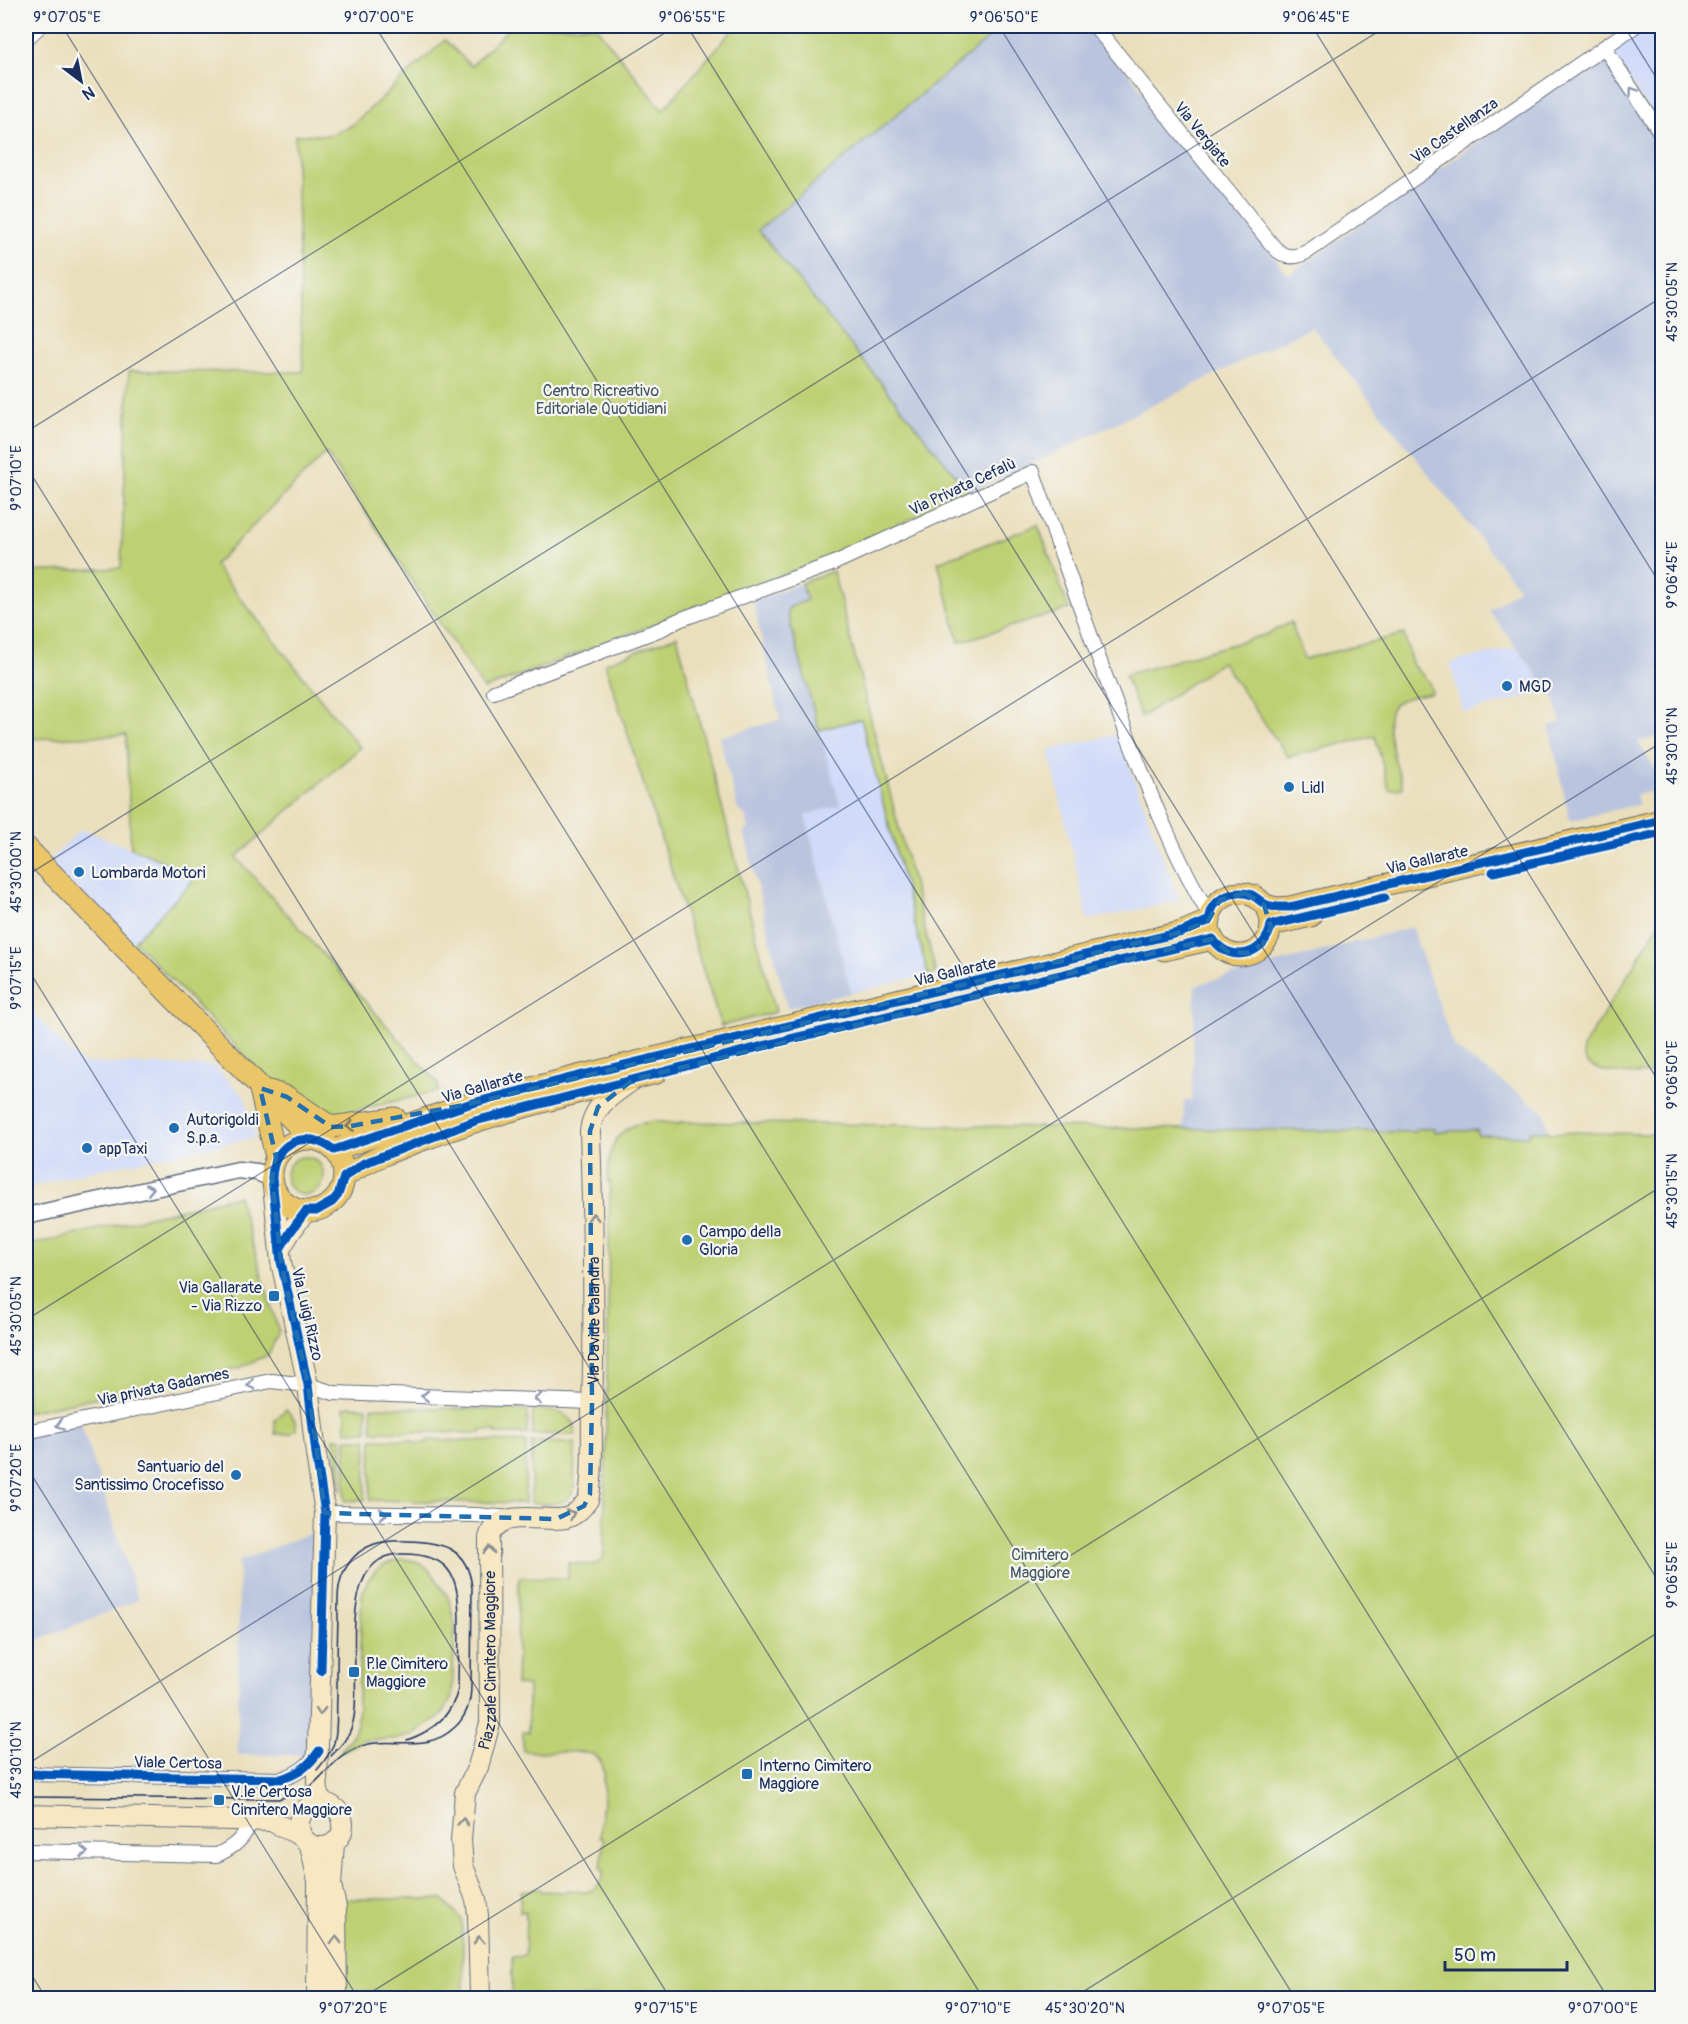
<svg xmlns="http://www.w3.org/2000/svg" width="1688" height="2024" font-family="Pangolin,sans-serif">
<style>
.built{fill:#d0daf9}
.industrial{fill:#bac4de}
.green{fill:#bed073;stroke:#6c8068;stroke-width:1.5}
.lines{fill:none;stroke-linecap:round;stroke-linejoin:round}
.minor-casing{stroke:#636d7f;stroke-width:16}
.tertiary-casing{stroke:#636d7f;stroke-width:19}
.secondary-casing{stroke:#636d7f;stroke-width:22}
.primary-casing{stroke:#636d7f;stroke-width:23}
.minor{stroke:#fff;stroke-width:14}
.tertiary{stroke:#fff;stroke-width:16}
.secondary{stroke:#f7e8c3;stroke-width:20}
.primary{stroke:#ebc669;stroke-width:21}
.tram{stroke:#1b2f5e;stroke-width:1.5}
.cycleway-casing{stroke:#f6f6f2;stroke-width:13}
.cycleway{stroke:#0057b8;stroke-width:9}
.oneway{stroke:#8d97ae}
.oneway2{stroke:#797363}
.oneway3{stroke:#898c90}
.marked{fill:none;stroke:#1f6fb2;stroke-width:4.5;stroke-dasharray:12 8;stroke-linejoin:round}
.ticks{fill:none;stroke:#1b2f5e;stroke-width:1.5;stroke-opacity:0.45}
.poi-dot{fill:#1f6fb2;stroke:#f6f6f2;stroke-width:2}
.labels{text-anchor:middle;stroke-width:4.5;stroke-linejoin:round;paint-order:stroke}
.street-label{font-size:16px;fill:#1b2f5e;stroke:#f6f6f2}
.park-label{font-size:16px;fill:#445763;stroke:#f6f6f2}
.poi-label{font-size:16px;fill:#1b2f5e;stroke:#f6f6f2;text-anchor:start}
.neatline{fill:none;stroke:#1b2f5e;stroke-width:2}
.ticks-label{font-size:15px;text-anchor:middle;fill:#1b2f5e}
</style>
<rect width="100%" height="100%" fill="#f6f6f2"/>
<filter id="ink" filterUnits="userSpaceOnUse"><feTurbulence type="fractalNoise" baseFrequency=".0167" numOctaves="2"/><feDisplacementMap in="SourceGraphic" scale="12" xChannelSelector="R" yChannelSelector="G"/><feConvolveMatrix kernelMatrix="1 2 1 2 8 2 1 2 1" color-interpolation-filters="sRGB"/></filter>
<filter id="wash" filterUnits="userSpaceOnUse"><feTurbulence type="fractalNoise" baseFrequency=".008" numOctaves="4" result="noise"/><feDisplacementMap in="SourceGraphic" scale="24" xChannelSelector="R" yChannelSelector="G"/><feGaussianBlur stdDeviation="1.35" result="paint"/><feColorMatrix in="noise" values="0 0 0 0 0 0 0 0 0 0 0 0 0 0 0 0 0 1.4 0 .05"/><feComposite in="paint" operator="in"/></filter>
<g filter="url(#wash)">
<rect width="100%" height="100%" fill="#eadfbc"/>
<g class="built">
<path d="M1639,26h23v104l-55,-84z"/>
<path d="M1516,647l34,44 -86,22 -14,-50z"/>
<path d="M860,718l68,257 -77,18 -46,-178 35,-10 -21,-75z"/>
<path d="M1118,734l61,167 -91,19 -39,-170z"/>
<path d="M80,830h4l110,44 -3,9 -66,66 -81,-83z"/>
<path d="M26,1006l55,57 133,3 31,31 10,41 -167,34 -62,16z"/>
</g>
<g class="industrial">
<path d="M1003,26h86l41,49 158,200 313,-219 61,90v590l-24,6 24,38v9l-26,6 3,9 -69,17 -21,-95 12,-4 -7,-25 -65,-86 30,-23 -207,-261 -271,133 -72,32 -212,-262z"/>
<path d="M801,583l6,17 -17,7 -3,4 53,194 -35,10 46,178 -64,15 -43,-177 5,-2 -4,-14 -7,-5 -19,-73 61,-17 -27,-119z"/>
<path d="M1412,927l42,121 91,64 3,19h-18v5l-52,-1 -1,-5 -42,2v-2l-19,-1v3l-233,-3 1,-28 8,-1 3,-115z"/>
<path d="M81,1423l57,177 -112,45v-211z"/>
<path d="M323,1528l-6,208 -10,19h-69l1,-194z"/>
</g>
<g class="green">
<path d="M511,26h84l68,84 73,-84h267l-245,204 211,262 -138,65 -347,132 -158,-236 -112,112 146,183 -124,109 202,226v8l-97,23c-17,-2 -29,-13 -43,-22 -10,-6 -21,-10 -32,-14l-132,-137 57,-58 3,-9 -63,-26 -5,-113 -100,4v-167l95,-4 8,-197 174,1 -8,-237h35l21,-9 94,-86 26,26z"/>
<path d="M1038,525l31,84 -110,33 -21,-80z"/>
<path d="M833,571l103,402 -8,2 -67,-256 -42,11 -32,-119 3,-4 17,-7 -6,-17z"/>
<path d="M1291,622l13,37 100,-25 8,30 17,18 3,11c-11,2 -26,3 -36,10 -18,12 2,67 7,85l-14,2 -14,-54 -87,21 -66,-95 -81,55 -16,-42 143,-41z"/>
<path d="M677,636l99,376 -55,14 -116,-363z"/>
<path d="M1662,919v154c-19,0 -68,6 -78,-15 -1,-3 -1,-6 -1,-10z"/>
<path d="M653,1121l26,3 1,-2 736,10v-3h19v3l42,-2 1,5 51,1 1,-5h18v2l42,-1 1,1 71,1v864h-1150v-41l13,-1 1,-44h-6l1,-21 19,-2 1,2 24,1 2,-2c7,0 14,2 19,2 12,-2 19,-14 17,-23l-2,-1 3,-30 -4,-1 1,-30 3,-1 -1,-28h1c1,-30 -22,-26 -43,-26 -13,0 -25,0 -38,-1v-19h5v-46l-12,-1 3,-108 49,1v-15c14,0 29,7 36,-8l6,-373h-2c0,-23 2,-48 27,-57 6,-2 12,-2 18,-4z"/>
<circle cx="305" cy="1176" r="19"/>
<path d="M238,1196l41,136 -11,23 -29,13 -213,44v-166z"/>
<path d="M349,1406l18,1v24h-21v-18l-3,-5z"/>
<path d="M372,1407l156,3 -1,24h-31l-1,-3 -14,-1v3l-109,-2z"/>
<path d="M286,1409l9,11 1,10 -6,4h-15v-14z"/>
<path d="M533,1410c14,0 31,0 41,13l2,12 -44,-1z"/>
<path d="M334,1438l8,1 -1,53z"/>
<path d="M346,1439h21l-2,61 -20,1z"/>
<path d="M372,1439l41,1v3h14l1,-3 98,2 -1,61 -155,-3z"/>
<path d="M532,1442l43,1 -1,47c-8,18 -26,14 -43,13z"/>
<path d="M404,1559l11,2 12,7 6,6 16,25 6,25 -3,73 -10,18 -30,20 -15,4 -34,1 -20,12 -2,-2 13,-17 3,-8 5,-130c6,-22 19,-33 42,-36z"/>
<path d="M320,1899h122l20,21 2,74 -142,-3z"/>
</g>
</g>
<g filter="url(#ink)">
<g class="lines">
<g class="minor-casing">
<g id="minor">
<path d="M1095,26l178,220c11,13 23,13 37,4l325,-224"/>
<path d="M26,39l14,-13"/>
<path d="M1604,47l58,88"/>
<path d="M494,692l167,-63 18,-9 153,-56 201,-92c28,81 56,161 86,241 26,69 53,139 91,203"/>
<path d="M26,1432l245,-51 37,4 26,8 258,9"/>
<path d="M325,1513l151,2 35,3"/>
<path d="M26,1774l255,5c17,-5 28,-13 38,-28"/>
<path d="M26,1851l191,4c17,-8 28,-17 34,-35"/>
</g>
</g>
<g class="tertiary-casing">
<path id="tertiary" d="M26,1216l212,-46 19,2 15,6"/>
</g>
<g class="secondary-casing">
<g id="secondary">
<path d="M273,1186l8,76 27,123 8,69 9,59 -8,267 2,23"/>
<path d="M280,1249l11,-18 15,-20"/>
<circle cx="321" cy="1825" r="22"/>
<path d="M26,1815l245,6 30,15"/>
<path d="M334,1843l-3,42 5,22 1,91"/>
<path d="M310,1845l8,36 -1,117"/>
<path id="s1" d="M480,1998l-2,-83 -2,-16 -13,-33 -2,-26 4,-47 13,-26 12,-44 -1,-185c8,-32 55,-15 77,-20 10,-3 16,-10 22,-18 6,-23 3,-65 4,-91 3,-93 1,-186 -2,-278 3,-27 24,-37 44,-52"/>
</g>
</g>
<g class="primary-casing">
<g id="primary">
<path d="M26,847l285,292"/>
<circle cx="1240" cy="924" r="31"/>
<path d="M1264,905l13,3 13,-1 372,-87"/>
<path d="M1271,925l40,-9"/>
<path d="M1164,950l49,-11"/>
<path d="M260,1089l16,68"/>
<path d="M269,1091l18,6 44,30 64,-9"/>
<circle cx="308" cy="1175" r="36"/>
<path d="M334,1150l135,-46 109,-28 604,-144 28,-12"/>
<path d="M344,1177c27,-19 56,-29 87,-40 73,-27 149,-45 225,-64"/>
</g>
</g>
<use href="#minor" class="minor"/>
<use href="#tertiary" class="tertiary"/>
<use href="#secondary" class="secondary"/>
<use href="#primary" class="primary"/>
<g class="tram">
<path d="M331,1756c10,-10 19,-20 22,-34 11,-43 -22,-166 48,-168 53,-1 58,26 58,71 0,21 -1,43 -1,64 -6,27 -25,42 -51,51"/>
<path d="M26,1797l252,2c12,-3 24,-7 34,-14 14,-12 25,-28 42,-36 33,-17 70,8 101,-22 12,-11 16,-25 16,-41l1,-98c-4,-41 -30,-46 -65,-47 -24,-1 -46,2 -60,25 -11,16 -9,35 -9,53 -1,26 -1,52 -1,78 -1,15 1,32 -3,46 -4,11 -10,19 -17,27"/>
</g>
<g class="cycleway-casing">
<g id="cycleway">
<path d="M1493,872l169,-39"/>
<path d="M280,1249l11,-18 15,-20h10l16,-9 6,-7 6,-18 20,-14 111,-42 315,-82 423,-100c17,26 53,16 58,-14l114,-27"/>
<path d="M321,1671l4,-158 -9,-59 -8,-69 -27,-123 -9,-84c1,-36 34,-50 62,-28l135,-46 109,-28 604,-144 28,-12c-1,-20 24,-32 42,-25 6,3 9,8 15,10 8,3 15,2 23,2l372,-87"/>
<path d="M26,1774l255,5c17,-5 28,-13 38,-28"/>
</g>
</g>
<use href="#cycleway" class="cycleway"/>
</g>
<defs><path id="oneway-chevron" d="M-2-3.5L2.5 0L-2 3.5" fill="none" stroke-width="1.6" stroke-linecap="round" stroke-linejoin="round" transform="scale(1.5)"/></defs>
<g class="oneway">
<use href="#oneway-chevron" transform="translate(1633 91) rotate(-124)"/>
<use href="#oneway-chevron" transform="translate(150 1189) rotate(-12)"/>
<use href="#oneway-chevron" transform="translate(251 1385) rotate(168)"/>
<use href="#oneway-chevron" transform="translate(425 1396) rotate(-179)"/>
<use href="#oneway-chevron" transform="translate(538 1399) rotate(-178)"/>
<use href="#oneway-chevron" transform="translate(60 1425) rotate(168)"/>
<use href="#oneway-chevron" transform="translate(383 1514) rotate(1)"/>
<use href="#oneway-chevron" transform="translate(84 1852) rotate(1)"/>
</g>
<use class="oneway2" href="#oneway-chevron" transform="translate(350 1126) rotate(172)"/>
<g class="oneway3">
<use href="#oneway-chevron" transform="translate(593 1217) rotate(-92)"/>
<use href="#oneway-chevron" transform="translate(571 1514) rotate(-25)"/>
<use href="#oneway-chevron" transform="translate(489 1550) rotate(-90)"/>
<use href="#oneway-chevron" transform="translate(320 1711) rotate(91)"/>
<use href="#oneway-chevron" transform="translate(463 1822) rotate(-86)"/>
<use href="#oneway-chevron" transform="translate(336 1940) rotate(-90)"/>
<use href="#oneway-chevron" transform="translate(479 1940) rotate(-92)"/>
</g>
</g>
<path class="marked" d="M1245,893l19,12 7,22 -8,17 -16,9 -19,-1 -16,-13 -578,140 -36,28 -8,24 2,271 -2,92 -6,12 -28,13 -231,-6 -17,-128 -27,-123 -9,-84 4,-21 -16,-69 27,9 44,30 20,-1 118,-22 713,-172 26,-11 12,-21z"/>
<path class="ticks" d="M62,26l1233,1972M375,26l1233,1972M687,26l975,1561M999,26l663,1061M1312,26l350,561M1624,26l38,61M26,432l650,-406M26,466l957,1532M26,876l1361,-850M26,966l644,1032M26,1320l1636,-1023M26,1466l332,532M26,1765l1636,-1023M26,1966l20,32M362,1998l1300,-812M1073,1998l589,-368"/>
<g class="poi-dot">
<circle cx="1507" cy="686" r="6"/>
<circle cx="1289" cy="787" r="6"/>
<circle cx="79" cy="872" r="6"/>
<circle cx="174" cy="1128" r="6"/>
<circle cx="87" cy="1148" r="6"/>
<circle cx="687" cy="1240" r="6"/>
<rect x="268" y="1290" width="12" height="12" rx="3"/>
<circle cx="236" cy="1475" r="6"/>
<rect x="348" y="1666" width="12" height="12" rx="3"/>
<rect x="741" y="1768" width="12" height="12" rx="3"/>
<rect x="213" y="1794" width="12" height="12" rx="3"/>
</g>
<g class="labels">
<g class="street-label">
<text transform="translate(1454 130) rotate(-35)" y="6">Via Castellanza</text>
<text transform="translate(1203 134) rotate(51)" y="6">Via Vergiate</text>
<text transform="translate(962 486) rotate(-25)" y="6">Via Privata Cefalù</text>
<text transform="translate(1427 859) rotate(-13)" y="6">Via Gallarate</text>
<text transform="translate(955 971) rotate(-13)" y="6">Via Gallarate</text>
<text transform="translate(482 1086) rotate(-16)" y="6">Via Gallarate</text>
<text transform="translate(308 1314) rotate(77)" y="6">Via Luigi Rizzo</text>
<text dy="6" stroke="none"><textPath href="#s1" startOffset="762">Via Davide Calandra</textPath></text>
<text transform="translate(163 1386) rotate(-12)" y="6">Via privata Gadames</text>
<text dy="6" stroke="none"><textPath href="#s1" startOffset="345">Piazzale Cimitero Maggiore</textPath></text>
<text transform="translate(178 1762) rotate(1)" y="6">Viale Certosa</text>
</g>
<g class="park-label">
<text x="601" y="396">Centro Ricreativo<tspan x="601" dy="18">Editoriale Quotidiani</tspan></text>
<text x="1040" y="1560">Cimitero<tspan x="1040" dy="18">Maggiore</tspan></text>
</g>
<g class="poi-label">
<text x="1519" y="692">MGD</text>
<text x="1301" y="793">Lidl</text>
<text x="91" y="878">Lombarda Motori</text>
<text x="186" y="1125">Autorigoldi<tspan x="186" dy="18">S.p.a.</tspan></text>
<text x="99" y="1154">appTaxi</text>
<text x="699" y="1237">Campo della<tspan x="699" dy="18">Gloria</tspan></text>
<text x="262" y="1293" text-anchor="end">Via Gallarate<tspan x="262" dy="18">- Via Rizzo</tspan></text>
<text x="224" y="1472" text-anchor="end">Santuario del<tspan x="224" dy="18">Santissimo Crocefisso</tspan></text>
<text x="366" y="1669">P.le Cimitero<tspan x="366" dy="18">Maggiore</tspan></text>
<text x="759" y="1771">Interno Cimitero<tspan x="759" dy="18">Maggiore</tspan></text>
<text x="231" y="1797">V.le Certosa<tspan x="231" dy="18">Cimitero Maggiore</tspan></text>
</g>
</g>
<rect width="1688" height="2024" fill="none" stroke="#f6f6f2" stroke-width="66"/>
<g transform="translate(81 81) rotate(148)" stroke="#f6f6f2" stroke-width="4.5" paint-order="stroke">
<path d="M0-4.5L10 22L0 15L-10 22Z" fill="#1b2f5e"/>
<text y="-9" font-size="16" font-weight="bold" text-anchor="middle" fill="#1b2f5e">N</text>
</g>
<path d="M1445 1961v9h122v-9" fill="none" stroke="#1b2f5e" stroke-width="3"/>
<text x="1454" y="1961" font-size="18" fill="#1b2f5e" stroke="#f6f6f2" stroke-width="4.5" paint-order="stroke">50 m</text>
<rect x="33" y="33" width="1622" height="1958" class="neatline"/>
<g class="ticks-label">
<text x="67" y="22">9°07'05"E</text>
<text x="379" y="22">9°07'00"E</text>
<text x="692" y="22">9°06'55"E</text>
<text x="1004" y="22">9°06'50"E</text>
<text x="1316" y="22">9°06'45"E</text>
<text transform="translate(1672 302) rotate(-90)" y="5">45°30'05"N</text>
<text transform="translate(16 478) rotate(-90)" y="5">9°07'10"E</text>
<text transform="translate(1672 575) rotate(-90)" y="5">9°06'45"E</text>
<text transform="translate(1672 746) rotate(-90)" y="5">45°30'10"N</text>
<text transform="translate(16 872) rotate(-90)" y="5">45°30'00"N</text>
<text transform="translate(16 978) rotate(-90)" y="5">9°07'15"E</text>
<text transform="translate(1672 1075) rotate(-90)" y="5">9°06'50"E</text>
<text transform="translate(1672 1191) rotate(-90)" y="5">45°30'15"N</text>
<text transform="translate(16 1316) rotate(-90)" y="5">45°30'05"N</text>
<text transform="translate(16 1478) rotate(-90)" y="5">9°07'20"E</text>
<text transform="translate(1672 1575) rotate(-90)" y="5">9°06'55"E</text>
<text transform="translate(16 1760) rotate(-90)" y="5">45°30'10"N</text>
<text x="353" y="2013">9°07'20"E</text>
<text x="666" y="2013">9°07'15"E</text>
<text x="978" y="2013">9°07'10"E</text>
<text x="1085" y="2013">45°30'20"N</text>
<text x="1291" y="2013">9°07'05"E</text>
<text x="1603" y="2013">9°07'00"E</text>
</g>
</svg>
